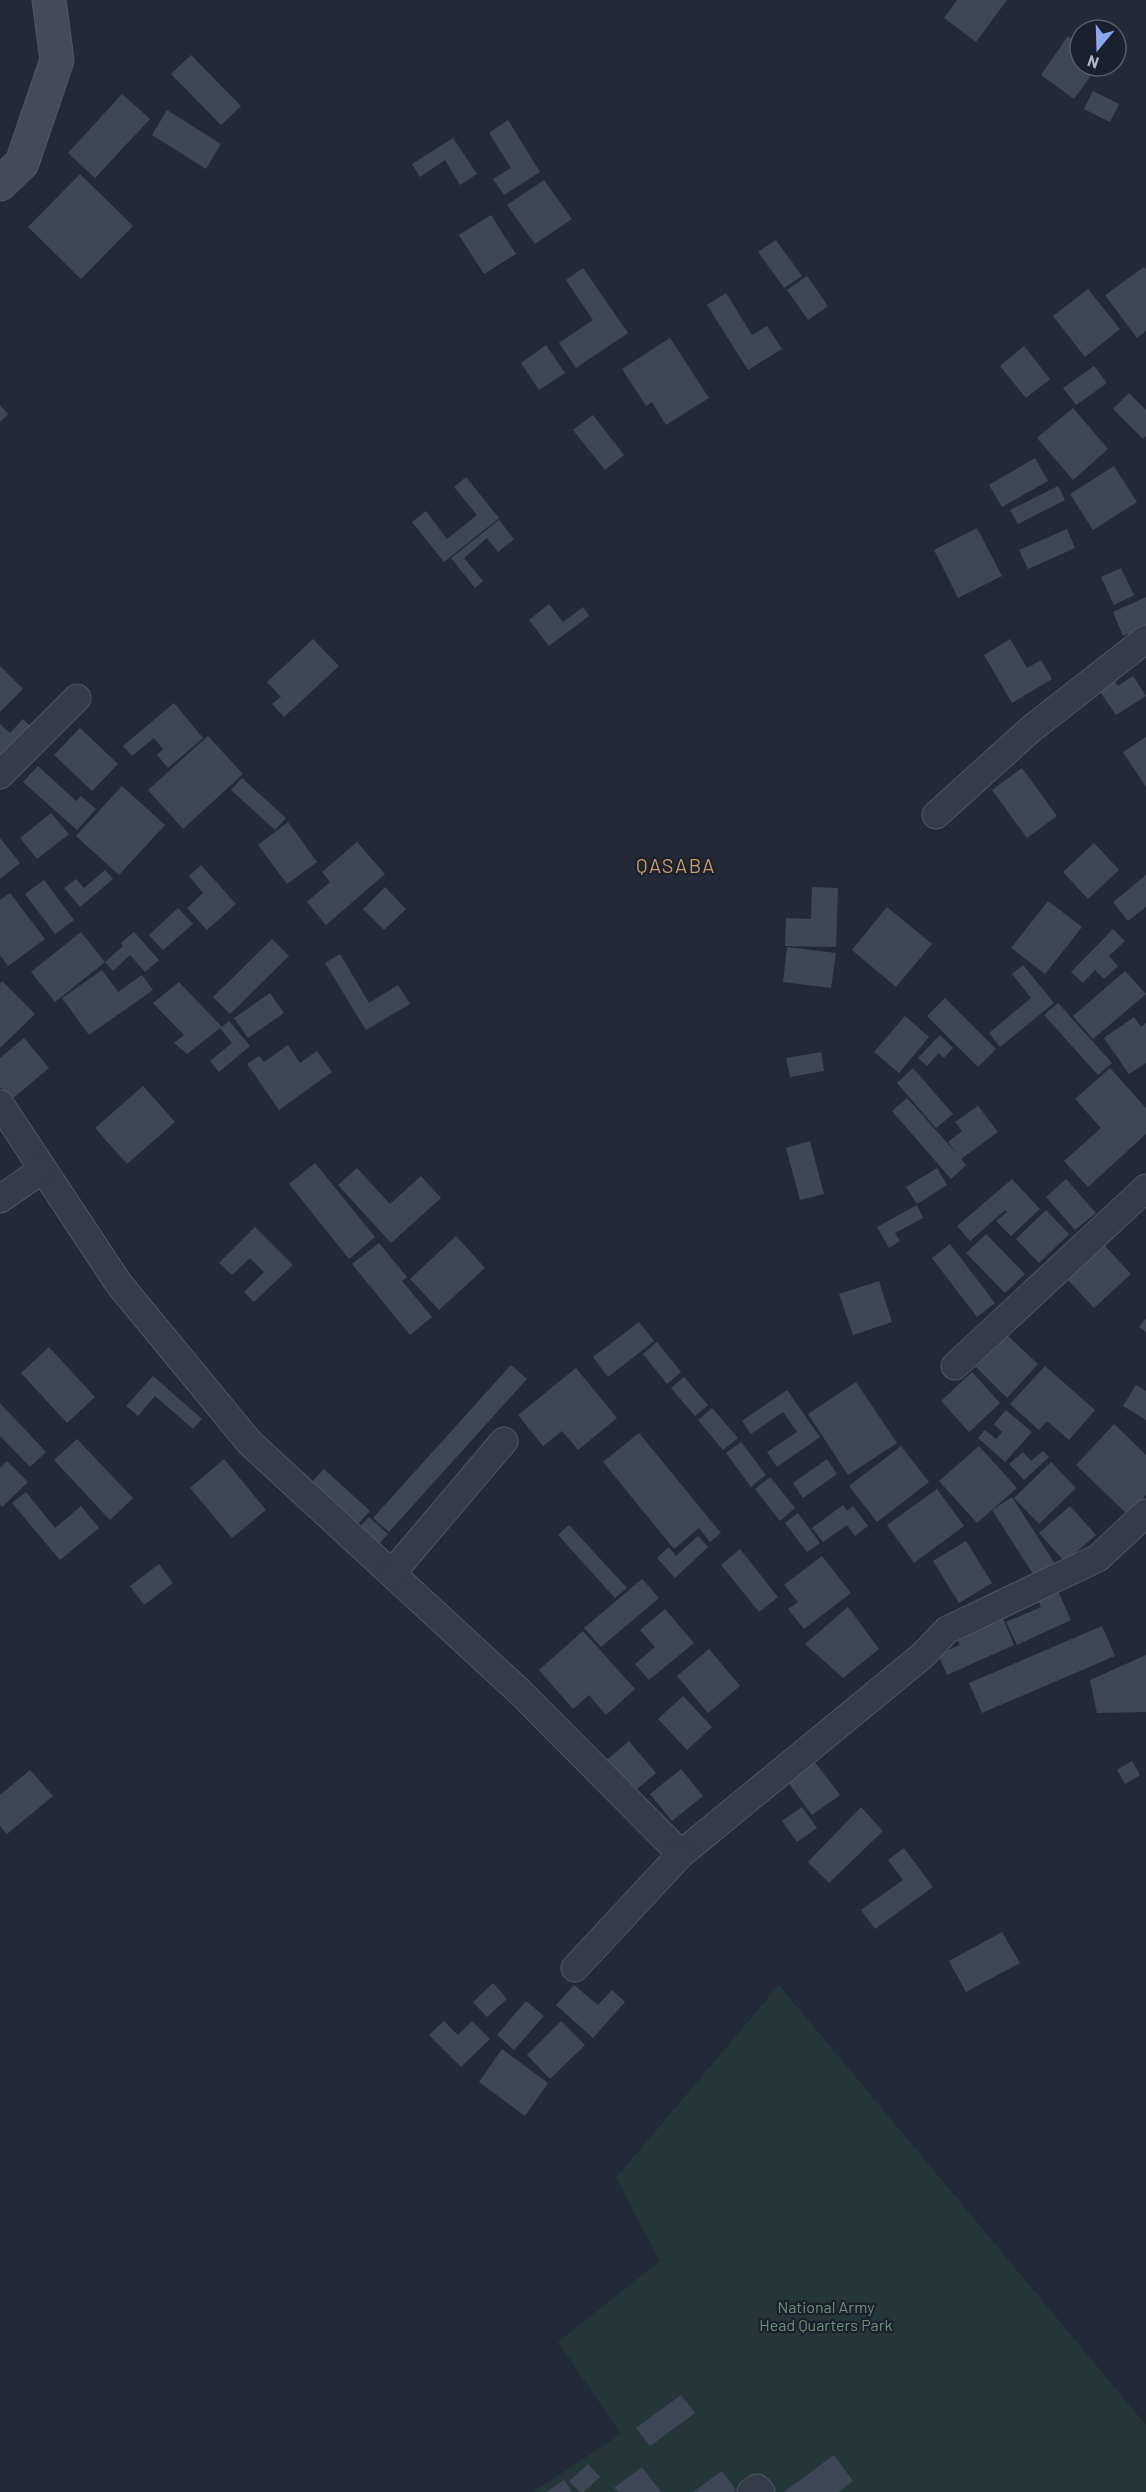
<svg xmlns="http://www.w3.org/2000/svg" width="1146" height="2492" font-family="Barlow,sans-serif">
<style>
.green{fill:#253639}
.building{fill:#3f4757}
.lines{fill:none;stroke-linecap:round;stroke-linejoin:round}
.street-casing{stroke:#515662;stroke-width:29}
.secondary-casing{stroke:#515662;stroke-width:35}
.street{stroke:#363b48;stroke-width:27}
.secondary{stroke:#444a5a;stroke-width:33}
.labels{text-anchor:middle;stroke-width:4.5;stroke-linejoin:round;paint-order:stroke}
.park-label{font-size:16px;fill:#6a9378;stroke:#1b212c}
.quarter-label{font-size:20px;letter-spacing:1.5px;fill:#cb9c65;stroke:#1b212c}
</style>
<rect width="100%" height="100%" fill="#232937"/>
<path class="green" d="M779,1985l367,440v67h-613l88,-58 -63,-92 102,-81 -44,-83z"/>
<g class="building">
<path d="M957,0h50l-31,42 -32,-24z"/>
<path d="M1068,36l12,9v21h18l-24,33 -33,-24z"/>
<path d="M191,55l50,51 -20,19 -50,-51z"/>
<path d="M1093,91l26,13 -9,18 -26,-13z"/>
<path d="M122,94l28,25 -55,59 -27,-25z"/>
<path d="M167,110l54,34 -15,25 -54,-34z"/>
<path d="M508,120l32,52 -36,23 -11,-16 18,-11 -22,-35z"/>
<path d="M453,138l24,36 -17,11 -15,-25 -25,17 -8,-13z"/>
<path d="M80,174l53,52 -52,53 -53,-52z"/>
<path d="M544,180l28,39 -37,25 -28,-39z"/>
<path d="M491,215l25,39 -32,20 -25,-39z"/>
<path d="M776,240l26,36 -18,12 -26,-36z"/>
<path d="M1144,267l2,2v62l-9,7 -32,-43z"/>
<path d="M583,268l45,65 -52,35 -17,-25 34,-23 -27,-40z"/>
<path d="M807,276l21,30 -20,14 -21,-30z"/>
<path d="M1088,289l32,40 -35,28 -32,-41z"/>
<path d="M726,293l26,42 15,-9 15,23 -34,21 -41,-65z"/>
<path d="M670,338l39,60 -43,27 -14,-23 -6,4 -24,-37z"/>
<path d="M546,345l19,28 -26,17 -18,-27z"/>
<path d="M1024,346l26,33 -24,19 -26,-32z"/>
<path d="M1094,366l13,17 -31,22 -13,-17z"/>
<path d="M1129,393l17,17v26l-3,3 -30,-30z"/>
<path d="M0,405l8,9 -8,8z"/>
<path d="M1073,408l35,41 -35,31 -36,-42z"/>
<path d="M593,415l31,40 -19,15 -32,-40z"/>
<path d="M1035,458l13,23 -46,26 -13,-22z"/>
<path d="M1114,466l23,36 -44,28 -23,-36z"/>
<path d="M466,477l33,41 -55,44 -32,-40 14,-11 21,28 30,-24 -23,-28z"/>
<path d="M1058,486l7,14 -47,24 -8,-14z"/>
<path d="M499,520l15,19 -16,13 -11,-14 -23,20 19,23 -8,7 -24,-30z"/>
<path d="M977,528l25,48 -44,22 -24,-48z"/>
<path d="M1067,529l8,19 -47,21 -9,-19z"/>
<path d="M1121,568l13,27 -20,10 -13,-28z"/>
<path d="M1146,597v29l-23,10 -10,-24z"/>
<path d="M549,604l14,18 20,-15 6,9 -40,30 -20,-26z"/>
<path d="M313,639l26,27 -55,51 -12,-13 9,-7 -14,-15z"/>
<path d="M1010,639l17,29 14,-8 11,19 -40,24 -28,-48z"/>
<path d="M0,666l23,23 -23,23z"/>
<path d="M1109,673l9,13 15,-10 13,20 -30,19 -22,-32z"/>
<path d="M174,703l29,35 -35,30 -11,-13 6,-6 -9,-11 -22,18 -9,-10z"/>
<path d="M23,719l8,8 -28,31 -3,-3v-31l10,9z"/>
<path d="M80,728l38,36 -26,27 -38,-36z"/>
<path d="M208,736l35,38 -60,55 -35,-39z"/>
<path d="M1146,737v50l-23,-35z"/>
<path d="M38,766l38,35 5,-5 15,13 -19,21 -54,-48z"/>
<path d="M1022,768l35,48 -30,22 -35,-48z"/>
<path d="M242,778l44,40 -11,12 -44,-40z"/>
<path d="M122,786l43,39 -46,50 -43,-39z"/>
<path d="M51,813l18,21 -32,25 -17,-21z"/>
<path d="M288,822l29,40 -30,22 -29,-39z"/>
<path d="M0,838l20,25 -20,16z"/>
<path d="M357,842l28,32 -59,51 -19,-23 23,-20 -8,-10z"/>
<path d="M1094,843l25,27 -31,29 -25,-27z"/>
<path d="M201,865l35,39 -29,26 -20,-22 16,-15 -14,-17z"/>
<path d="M105,870l8,9 -33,28 -16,-19 12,-9 8,9z"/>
<path d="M1146,875v32l-18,14 -15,-19z"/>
<path d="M44,880l30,40 -19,14 -30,-40z"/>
<path d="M385,887l21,22 -22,21 -21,-21z"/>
<path d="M812,887l26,1 -2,59 -51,-1 1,-28 25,1z"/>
<path d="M10,893l35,46 -37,27 -8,-11v-55z"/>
<path d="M1048,901l34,26 -37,47 -34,-26z"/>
<path d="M887,907l45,37 -36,43 -44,-37z"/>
<path d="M178,908l15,16 -30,26 -14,-15z"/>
<path d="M1113,929l12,12 -16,15 9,10 -14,13 -9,-9 -12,13 -12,-11z"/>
<path d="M81,932l24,30 -50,40 -24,-30z"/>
<path d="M134,932l25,28 -14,12 -15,-17 -17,16 -8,-9 18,-16 -2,-3z"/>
<path d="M272,939l17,17 -59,58 -17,-17z"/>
<path d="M787,947l49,6 -5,35 -48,-6z"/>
<path d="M340,954l29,49 29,-18 12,19 -44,26 -41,-67z"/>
<path d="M1023,965l31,38 -54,44 -11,-14 42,-35 -19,-24z"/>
<path d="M102,970l16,22 24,-17 11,15 -64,45 -27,-37z"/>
<path d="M1125,971l21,23 -53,45 -20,-23z"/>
<path d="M2,981l33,33 -35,34v-64z"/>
<path d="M179,982l43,45 7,-6 21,25 -31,26 -9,-11 22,-18 -12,-15 -33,26 -13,-11 10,-8 -31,-32z"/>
<path d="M270,993l14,20 -36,25 -14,-20z"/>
<path d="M945,998l51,51 -18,18 -51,-51z"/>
<path d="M1058,1003l54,60 -14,12 -54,-60z"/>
<path d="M905,1016l24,21 -30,36 -25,-21z"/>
<path d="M1134,1017l7,10 5,-4v40l-17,11 -25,-36z"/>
<path d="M940,1035l13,13 -9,10 -5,-5 -12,13 -9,-8z"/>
<path d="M24,1038l25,30 -38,32 -11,-13v-29z"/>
<path d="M288,1045l12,18 17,-12 15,21 -53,38 -32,-46 12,-8 5,6z"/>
<path d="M821,1052l3,19 -34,6 -4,-19z"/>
<path d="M913,1068l40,46 -17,14 -39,-45z"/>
<path d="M1110,1068l36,40v26l-58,53 -24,-26 37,-33 -26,-29z"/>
<path d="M143,1086l32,36 -48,42 -32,-36z"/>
<path d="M907,1098l50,56 -9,-12 14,-11 -7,-9 23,-16 20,26 -37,27 5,6 -15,14 -59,-68z"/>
<path d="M810,1141l14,53 -24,6 -14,-52z"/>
<path d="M315,1163l60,74 -26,22 -60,-75z"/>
<path d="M357,1168l33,36 31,-28 20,22 -50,45 -53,-58z"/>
<path d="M937,1168l10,17 -30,19 -11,-17z"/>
<path d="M1012,1179l28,30 -29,27 -15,-15 11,-9 -2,-2 -35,31 -13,-15z"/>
<path d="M1066,1179l30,34 -21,17 -29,-33z"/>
<path d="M917,1205l6,13 -28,15 5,8 -11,7 -12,-21z"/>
<path d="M1046,1210l23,24 -30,29 -23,-24z"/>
<path d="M255,1227l38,38 -39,37 -10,-10 20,-20 -14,-14 -18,17 -13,-12z"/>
<path d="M986,1234l39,40 -20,19 -39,-40z"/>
<path d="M456,1236l29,32 -46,42 -29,-31z"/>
<path d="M379,1243l28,34 -5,4 30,36 -22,18 -58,-71z"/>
<path d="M950,1244l45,59 -18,14 -45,-59z"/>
<path d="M1103,1244l28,30 -37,34 -28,-30z"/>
<path d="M879,1281l13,41 -39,13 -14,-41z"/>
<path d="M1146,1318v14l-7,-5z"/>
<path d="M639,1322l15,19 -46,36 -15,-20z"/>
<path d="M1007,1335l31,29 -31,34 -33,-33z"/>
<path d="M657,1342l24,30 -14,12 -24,-30z"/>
<path d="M49,1347l46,50 -28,26 -46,-50z"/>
<path d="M511,1365l16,14 -138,153 -16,-14z"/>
<path d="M1045,1366l50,44 -26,30 -22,-19 -8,9 -29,-26z"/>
<path d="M576,1368l41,50 -39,32 -16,-19 -19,15 -25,-31z"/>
<path d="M972,1372l28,31 -31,29 -28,-31z"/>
<path d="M153,1376l49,43 -9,10 -38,-33 -17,20 -12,-10z"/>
<path d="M684,1377l24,28 -13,11 -24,-28z"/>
<path d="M856,1382l41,61 -49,32 -40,-61z"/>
<path d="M1136,1385l10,6v29l-23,-14z"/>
<path d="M787,1390l33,47 -43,30 -10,-15 30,-20 -14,-20 -32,22 -9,-13z"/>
<path d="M0,1403l46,49 -16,15 -30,-31z"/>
<path d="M712,1408l26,30 -15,12 -25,-30z"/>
<path d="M1006,1410l26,22 -27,30 -27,-24 7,-8 11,9 6,-7 -8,-8z"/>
<path d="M1114,1424l32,31v40l-17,21 -53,-51z"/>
<path d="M639,1433l82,100 -11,9 -11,-14 -25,21 -71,-87z"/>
<path d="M77,1439l56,59 -23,22 -56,-60z"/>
<path d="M741,1442l25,33 -15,12 -25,-34z"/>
<path d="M901,1446l28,36 -52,40 -28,-36z"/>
<path d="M979,1446l38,42 -40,35 -38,-42z"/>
<path d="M1043,1451l6,6 -25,23 -15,-16 14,-12 8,9z"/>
<path d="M224,1459l42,51 -34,28 -42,-50z"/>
<path d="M827,1459l10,15 -34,24 -10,-15z"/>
<path d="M7,1461l21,21 -26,25 -2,-3v-36z"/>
<path d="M1051,1462l25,26 -37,36 -25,-26z"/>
<path d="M324,1469l46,42 -15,16 -46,-42z"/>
<path d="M770,1477l25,31 -15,13 -25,-32z"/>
<path d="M937,1489l27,37 -50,37 -27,-38z"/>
<path d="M26,1492l29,36 26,-22 18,22 -39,32 -48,-57z"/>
<path d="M1012,1497l43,67 -20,13 -43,-67z"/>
<path d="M843,1505l4,6 6,-5 15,20 -13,10 -8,-11 -24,17 -11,-14z"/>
<path d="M1070,1506l26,29 -31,27 -26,-29z"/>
<path d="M798,1513l22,30 -13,9 -22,-29z"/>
<path d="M369,1517l19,17 -14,15 -19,-17z"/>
<path d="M569,1525l58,63 -12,10 -57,-63z"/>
<path d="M698,1536l10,11 -33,31 -18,-20 12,-11 7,9z"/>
<path d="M966,1541l26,42 -33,20 -26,-42z"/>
<path d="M740,1549l38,48 -19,15 -38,-47z"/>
<path d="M822,1556l29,37 -47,36 -16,-20 10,-7 -14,-17z"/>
<path d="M159,1564l14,19 -29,22 -14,-19z"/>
<path d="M642,1579l17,19 -58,49 -17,-19z"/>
<path d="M1057,1589l14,31 -54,25 -11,-23 35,-15 -4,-9z"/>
<path d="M848,1607l31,42 -36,29 -38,-34z"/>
<path d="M665,1609l29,34 -45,37 -14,-16 20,-17 -15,-17z"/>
<path d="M1001,1614l13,31 -67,30 -9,-21 22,-9 -5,-11z"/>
<path d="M1102,1626l13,30 -133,57 -13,-30z"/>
<path d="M583,1631l52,58 -29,26 -17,-20 -16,14 -34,-39z"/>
<path d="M709,1649l31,37 -32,27 -31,-37z"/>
<path d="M1146,1655v57l-49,1 -7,-33z"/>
<path d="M683,1696l29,31 -25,23 -29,-31z"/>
<path d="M629,1741l27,32 -27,23 -27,-32z"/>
<path d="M814,1761l26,34 -28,20 -25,-34z"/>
<path d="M1132,1761l8,14 -15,9 -8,-14z"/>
<path d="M681,1769l22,27 -31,25 -22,-27z"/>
<path d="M30,1770l23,26 -46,38 -7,-8v-31z"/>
<path d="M802,1807l15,21 -20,14 -15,-21z"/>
<path d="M861,1807l22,24 -54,52 -21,-21z"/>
<path d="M904,1848l29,39 -58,42 -14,-19 42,-30 -15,-20z"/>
<path d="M1002,1932l18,31 -54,29 -17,-31z"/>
<path d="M493,1983l14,16 -20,18 -14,-15z"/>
<path d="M574,1985l24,20 14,-15 13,12 -32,36 -37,-33z"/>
<path d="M526,2001l18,15 -30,34 -17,-15z"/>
<path d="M444,2021l14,14 14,-14 18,18 -29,28 -32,-32z"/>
<path d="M561,2021l24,24 -35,34 -23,-24z"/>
<path d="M502,2049l46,34 -23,33 -46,-34z"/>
<path d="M681,2395l14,18 -45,33 -14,-18z"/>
<path d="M834,2455l19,26 -15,11h-54z"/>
<path d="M588,2464l12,13 -16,15h-4l-11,-11z"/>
<path d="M642,2467l19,25h-43l-4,-4z"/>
<path d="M722,2471l14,19 -3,2h-40z"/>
<path d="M564,2480l8,12h-26z"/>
</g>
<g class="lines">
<g class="street-casing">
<g id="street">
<path d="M0,775l77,-77"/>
<path d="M936,815l95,-86 115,-90"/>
<path d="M0,1104l119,180 131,159 269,248 162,163 241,-198 25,-26 151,-72 48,-45"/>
<path d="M0,1199l42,-29"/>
<path d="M955,1366l191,-178"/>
<path d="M392,1573l112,-132"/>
<path d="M575,1968l106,-114"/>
<path d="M751,2492l6,-4 4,4"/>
</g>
</g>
<g class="secondary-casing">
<path id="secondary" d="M0,184l22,-21 35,-103 -8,-60"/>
</g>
<use href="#street" class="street"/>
<use href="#secondary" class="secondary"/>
</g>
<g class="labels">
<g class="park-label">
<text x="826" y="2313">National Army<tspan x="826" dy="18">Head Quarters Park</tspan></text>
</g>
<g class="quarter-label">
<text x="676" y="873">QASABA</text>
</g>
</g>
<g transform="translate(1098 48) rotate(199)"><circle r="28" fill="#1b212c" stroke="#575d69" stroke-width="1.5"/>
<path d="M0-4.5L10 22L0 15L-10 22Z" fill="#8aa7ef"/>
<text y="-9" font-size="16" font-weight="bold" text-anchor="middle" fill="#b1b6c4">N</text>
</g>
</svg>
